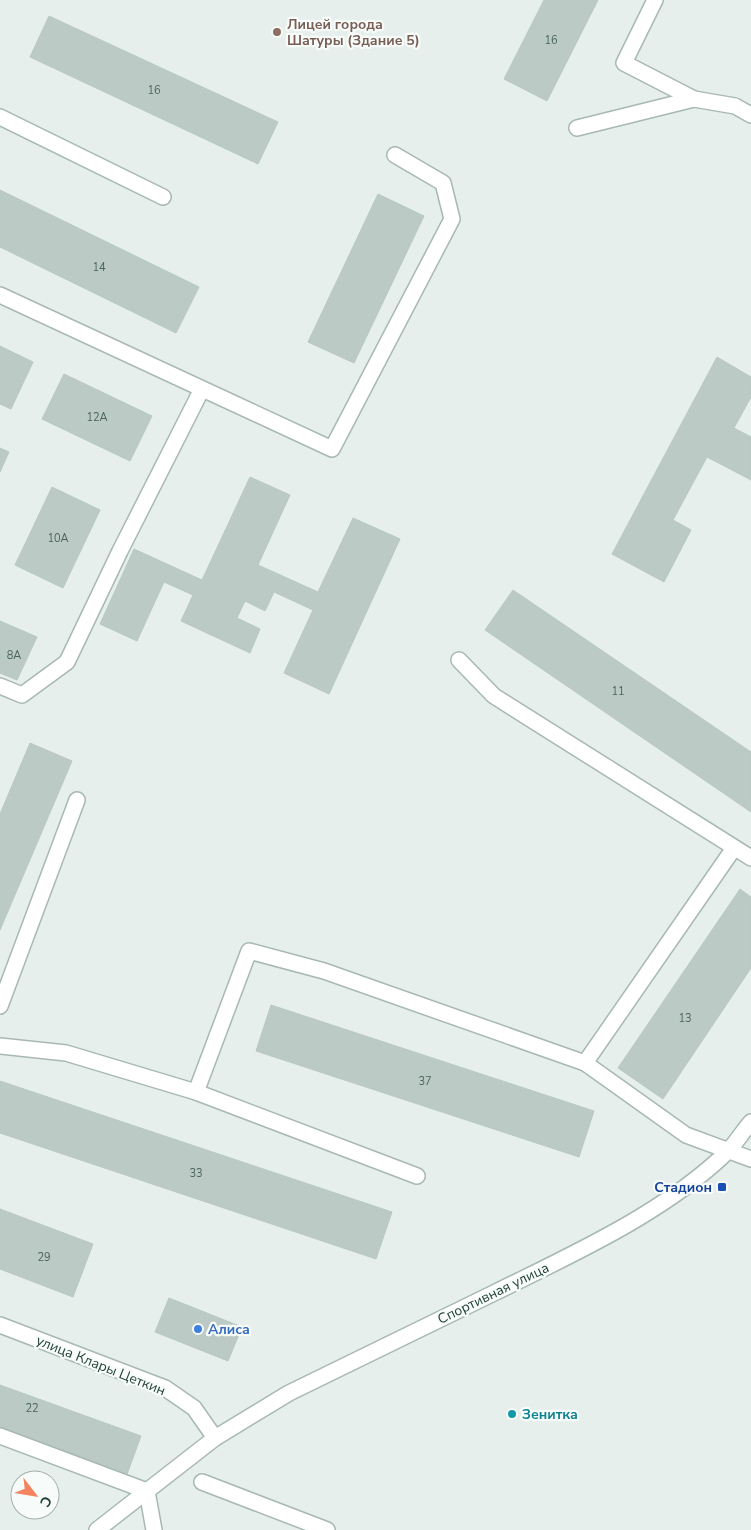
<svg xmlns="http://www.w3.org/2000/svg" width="751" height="1530" font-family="'Nunito Sans',sans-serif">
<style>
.building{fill:#bbcac4;stroke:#b8c9c2}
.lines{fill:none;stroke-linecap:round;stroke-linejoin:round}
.minor-casing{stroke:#a8b8b2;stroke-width:18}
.minor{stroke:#fff;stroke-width:15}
.education-dot{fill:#8d6e63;stroke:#f7fbf9;stroke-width:2}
.transit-dot{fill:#1a4fb4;stroke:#f7fbf9;stroke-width:2}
.shop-dot{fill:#3f7fe0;stroke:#f7fbf9;stroke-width:2}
.culture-dot{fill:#0f9aa8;stroke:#f7fbf9;stroke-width:2}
.labels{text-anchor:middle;stroke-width:4.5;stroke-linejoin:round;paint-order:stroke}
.number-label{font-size:11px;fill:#4a645c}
.education-label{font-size:14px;font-weight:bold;fill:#785e54;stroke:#f7fbf9;text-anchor:start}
.transit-label{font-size:14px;font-weight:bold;fill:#164399;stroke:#f7fbf9;text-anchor:end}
.street-label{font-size:14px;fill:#24423a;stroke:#f7fbf9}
.shop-label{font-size:14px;font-weight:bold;fill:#366cbe;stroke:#f7fbf9;text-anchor:start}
.culture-label{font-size:14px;font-weight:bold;fill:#0d838f;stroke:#f7fbf9;text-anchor:start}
</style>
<rect width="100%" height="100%" fill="#e6efeb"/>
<g class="building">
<path d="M544,0h54l-51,101 -43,-22z"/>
<path d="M49,16l229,106 -20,42 -228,-107z"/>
<path d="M0,190l199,97 -23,46 -176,-86z"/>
<path d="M378,194l46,22 -70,147 -46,-21z"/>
<path d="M0,346l33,16 -22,47 -11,-5z"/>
<path d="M717,357l34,20v20l-17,31 17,9v43l-44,-23 -34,63 18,10 -27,52 -52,-28z"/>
<path d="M64,374l88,42 -22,45 -88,-42z"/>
<path d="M0,448l9,4 -9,20z"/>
<path d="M250,477l40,18 -32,70 60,27 35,-74 47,21 -71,155 -45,-21 29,-63 -39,-18 -9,19 -20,-10 -8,17 23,11 -10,24 -69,-32 12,-26 -29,-13 -27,59 -37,-17 34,-75 68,31z"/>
<path d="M52,487l48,23 -37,78 -48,-23z"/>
<path d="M513,590l238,162v60l-266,-182z"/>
<path d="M0,621l37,16 -20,43 -17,-7z"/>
<path d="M30,743l42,18 -72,169v-116z"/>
<path d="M740,889l11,8v71l-88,131 -45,-31z"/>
<path d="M271,1005l323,106 -15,46 -323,-106z"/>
<path d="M0,1081l392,131 -16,47 -376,-126z"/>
<path d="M0,1209l93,35 -20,53 -73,-28z"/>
<path d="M169,1298l73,29 -14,34 -73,-29z"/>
<path d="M0,1385l141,51 -15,41 -126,-46z"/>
</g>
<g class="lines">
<g class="minor-casing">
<g id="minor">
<path d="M655,0l-31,63 70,36"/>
<path d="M0,117l163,80"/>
<path d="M577,128l117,-29 41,7 16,9"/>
<path d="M0,295l332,154 120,-230 -9,-36 -48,-28"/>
<path d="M459,660l35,36 257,162"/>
<path d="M0,686l22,9 45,-33 53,-111 82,-162"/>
<path d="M734,848l-149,215 101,72 65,24"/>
<path d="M0,1006l77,-206"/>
<path d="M0,1046l66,7 130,39 53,-141 75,20 261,92"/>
<path d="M196,1092l221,84"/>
<path d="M0,1325l165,63 29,20 21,30"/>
<path d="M0,1436l147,55 7,39"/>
<path d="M202,1482l125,48"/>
<path d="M97,1530l118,-92 74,-45c69,-34 138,-68 207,-101 77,-38 170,-80 232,-141 8,-8 15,-20 23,-29"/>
</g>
</g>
<use href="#minor" class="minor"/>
</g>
<circle class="education-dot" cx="277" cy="32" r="5"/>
<rect class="transit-dot" x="717" y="1182" width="10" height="10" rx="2.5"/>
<circle class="shop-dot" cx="198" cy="1329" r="5"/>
<circle class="culture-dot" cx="512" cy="1414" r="5"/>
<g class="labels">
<g class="number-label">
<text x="551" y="44">16</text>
<text x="154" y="94">16</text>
<text x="99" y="271">14</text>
<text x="97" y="421">12А</text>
<text x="58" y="542">10А</text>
<text x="14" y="659">8А</text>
<text x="618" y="695">11</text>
<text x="685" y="1022">13</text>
<text x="425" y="1085">37</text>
<text x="196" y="1177">33</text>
<text x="44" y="1261">29</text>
<text x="32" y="1412">22</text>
</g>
<g class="education-label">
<text x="287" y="29">Лицей города<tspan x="287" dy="16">Шатуры (Здание 5)</tspan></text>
</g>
<g class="transit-label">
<text x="712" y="1192">Стадион</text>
</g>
<g class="street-label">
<text transform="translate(493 1293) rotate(-26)" y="5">Спортивная улица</text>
<text transform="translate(101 1365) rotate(22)" y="5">улица Клары Цеткин</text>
</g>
<g class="shop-label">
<text x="208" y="1334">Алиса</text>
</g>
<g class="culture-label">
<text x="522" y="1419">Зенитка</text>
</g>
</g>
<g transform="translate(35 1495) rotate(121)"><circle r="24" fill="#f7fbf9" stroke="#a3b1ad"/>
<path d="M0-4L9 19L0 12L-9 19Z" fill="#f4845f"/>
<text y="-8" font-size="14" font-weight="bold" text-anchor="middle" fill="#24423a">С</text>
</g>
</svg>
